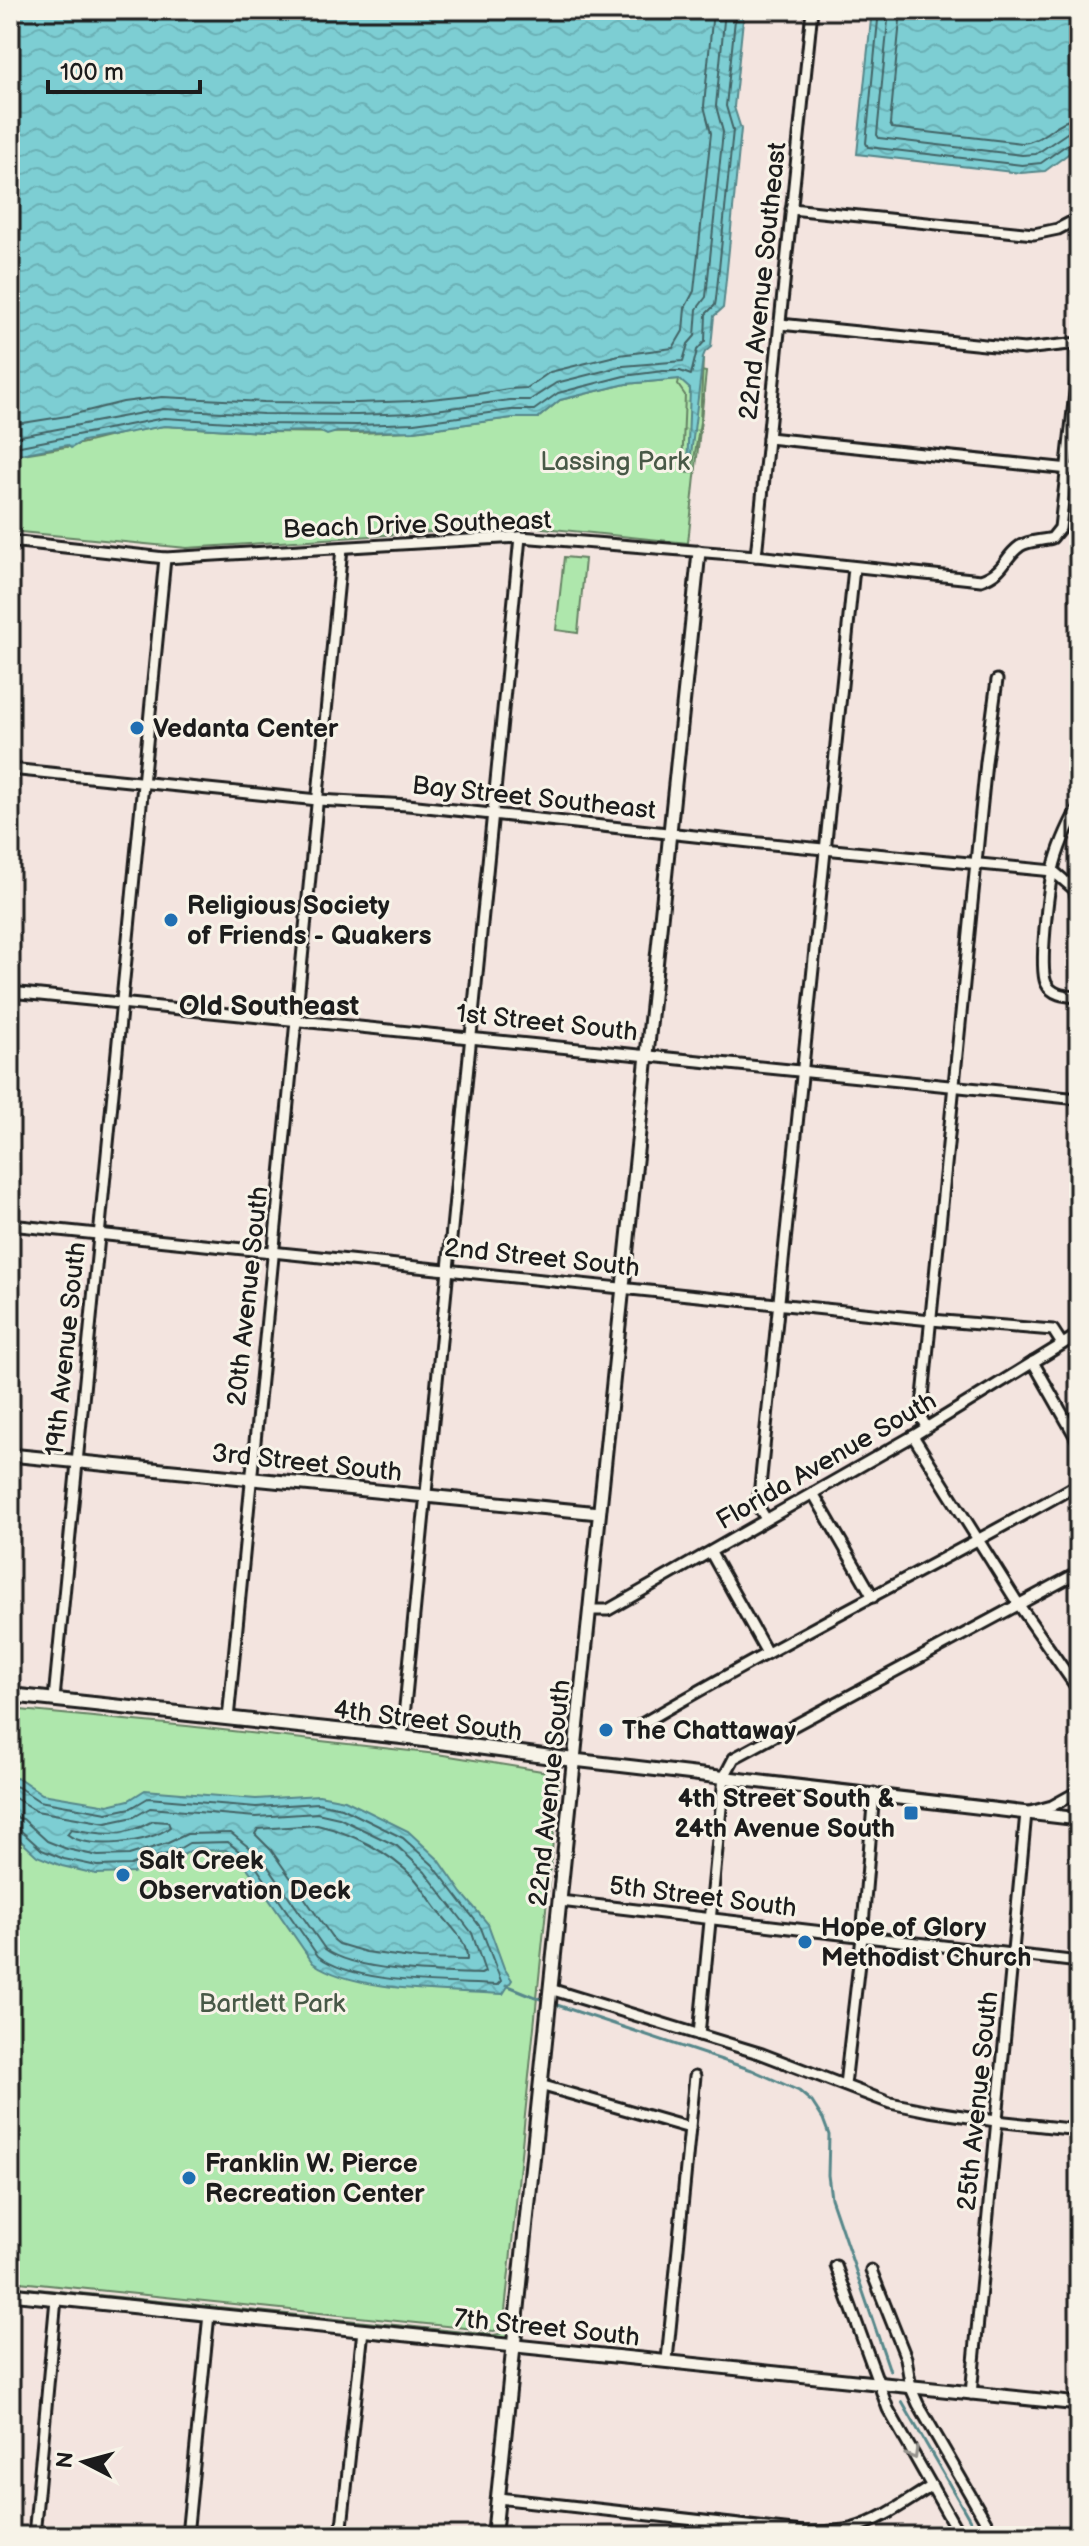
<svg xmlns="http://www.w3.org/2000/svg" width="1089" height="2546" font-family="'Balsamiq Sans',sans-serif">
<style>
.green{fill:#aee7ac;stroke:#658264;stroke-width:2}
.wetland{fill:url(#wetland-marsh);stroke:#658264;stroke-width:2}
.water{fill:url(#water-waves);stroke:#56878a;stroke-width:2}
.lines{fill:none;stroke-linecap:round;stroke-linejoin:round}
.shore{stroke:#436365;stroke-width:2}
.stream{stroke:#56878a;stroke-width:3}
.minor-casing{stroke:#1c1c1c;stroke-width:15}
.tertiary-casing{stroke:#1c1c1c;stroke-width:17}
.secondary-casing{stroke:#1c1c1c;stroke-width:18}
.minor{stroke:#f7f3e8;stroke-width:9}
.tertiary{stroke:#f7f3e8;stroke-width:11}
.secondary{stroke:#f7f3e8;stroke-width:12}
.oneway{stroke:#94928c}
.poi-dot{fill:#1f6fb2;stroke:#f7f3e8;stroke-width:3}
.labels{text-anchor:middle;stroke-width:6;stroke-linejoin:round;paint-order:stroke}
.street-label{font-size:26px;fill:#1c1c1c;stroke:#f7f3e8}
.park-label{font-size:26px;fill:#485947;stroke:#f7f3e8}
.poi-label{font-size:26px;font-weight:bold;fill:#1c1c1c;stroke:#f7f3e8;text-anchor:start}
.neighbourhood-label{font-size:28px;font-weight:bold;fill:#1c1c1c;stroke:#f7f3e8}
</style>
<defs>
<pattern id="wetland-marsh" width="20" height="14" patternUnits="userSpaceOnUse" patternTransform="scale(2)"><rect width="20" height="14" fill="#aee7ac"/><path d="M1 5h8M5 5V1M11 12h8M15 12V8" fill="none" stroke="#95c693"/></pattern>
<pattern id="water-waves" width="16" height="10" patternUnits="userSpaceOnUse" patternTransform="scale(2)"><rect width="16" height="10" fill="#7dced3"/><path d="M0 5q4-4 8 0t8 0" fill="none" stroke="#6bb0b5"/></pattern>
</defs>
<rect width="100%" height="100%" fill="#f3e4df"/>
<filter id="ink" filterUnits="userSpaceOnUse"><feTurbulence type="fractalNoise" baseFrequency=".0125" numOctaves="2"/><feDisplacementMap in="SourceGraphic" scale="16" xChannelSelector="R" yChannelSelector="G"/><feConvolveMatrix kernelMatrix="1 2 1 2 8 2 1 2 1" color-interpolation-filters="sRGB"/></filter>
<g filter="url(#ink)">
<g class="green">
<path d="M701,371l5,1 -18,171 -164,-17 -337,22 -177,-17v-75l62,-10 56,-14 36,-6 99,6 94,1 57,-2 98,-13h26l22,-18 66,-16 53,-5z"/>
<path d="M564,557l21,2 -7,74 -22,-3z"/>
<path d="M10,1709l177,17 250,28 111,18 9,3 2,7 -55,539 -3,7 -7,3 -484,-50z"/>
<path d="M534,2089l-27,251 -497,-51v-3l484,49 9,-2 6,-12z"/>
</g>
<path class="wetland" d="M703,360l-3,62 -8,50 -4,1 -6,-4 3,-74 -7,-10 1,-6z"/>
<g class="water">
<path d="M10,10h734l-10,97 7,22 -17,170 -1,9 -9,8 -3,31 -6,5 -2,5 -14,114 -2,-1 3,-81 -11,-10 -53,5 -66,16 -22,18h-26l-98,13 -77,1 -10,3 -8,-4 -56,1 -99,-6 -81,15 -12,7 -4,-3 -57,11z"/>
<path d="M872,10h207v136l-34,25 -24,2 -164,-19z"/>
<path d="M10,1777l10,2 22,15 66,11 21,-5 16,-10 111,9 63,-4 26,5 63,31 31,29 23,33 26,31 16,44 8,12 -9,14c-54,-4 -146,-1 -190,-31l-65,-94 -22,-19 -36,1 -15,9 -30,8 -12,5 -37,1 -34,-8 -25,-10 -27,-25z"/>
</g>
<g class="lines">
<g class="shore">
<path d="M879,10l-13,133 2,4 154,18 19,-2 31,-22 7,-1"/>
<path d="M889,10l-12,125 2,3 143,17 14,-1 31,-21 12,-3"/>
<path d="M901,10l-11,114 2,4 130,15c22,-1 34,-24 57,-25"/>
<path d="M10,425l57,-9 56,-14 39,-5 102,5 93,1 55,-2 66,-7 30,-5 19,-1 23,-16 69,-17 54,-7 10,-17 2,-23 9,-17 17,-158 -7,-27 9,-96"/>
<path d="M10,438l153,-29 100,5 94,1 56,-2 97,-13h20l26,-17 67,-17 60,-5 5,-17 7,-8 2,-27 9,-12 17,-165 -7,-26 9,-96"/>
<path d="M10,448l154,-30 99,6 94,1 57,-2 97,-13h23l24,-17 66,-17 39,-5h17l11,4 6,-25 8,-9 1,-27 9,-9 1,-6 17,-169 -7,-24 10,-96"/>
<path d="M10,1785l8,2 21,14 68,12 24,-5 17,-10 108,9 62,-4 24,5 61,30 30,27 48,63 20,53 -4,4c-48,-3 -142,0 -179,-29l-64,-92 -26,-22 -39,1 -17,10 -30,7 -11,5 -34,1 -33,-7 -22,-9 -24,-22 -8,-2"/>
<path d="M10,1795l26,16 70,12 28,-6 16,-9 106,9 61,-4 22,5 58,28 28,26 47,61 13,39 -4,2c-39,-1 -126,-2 -156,-25l-63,-91 -31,-25 -44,1 -19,9 -39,12 -31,1 -31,-7 -20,-8 -24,-22 -13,-3"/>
<path d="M153,1821l15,1 2,5c-19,16 -83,24 -103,7l4,-5c33,6 51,9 82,-8z"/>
<path d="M317,1825c35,8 72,27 97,53 10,11 17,24 26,35 12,15 28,28 27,47l-48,-1 -53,-7 -27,-8 -5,-4 -63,-90 -16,-16 3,-5z"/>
</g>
<g class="stream">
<path d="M506,1985l37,15"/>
<path d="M554,2004l198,66 47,21 13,11 11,17 6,16 -1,40 3,23 59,173"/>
<path d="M902,2402l77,134"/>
</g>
<g class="minor-casing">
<g id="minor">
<path d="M791,209l243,25 24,-5 21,-11"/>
<path d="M780,324l244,25 55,-6"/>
<path d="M768,438l311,32"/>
<path d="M10,541l155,17 355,-21 236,19 225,24c25,-9 22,-22 39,-34 9,-6 22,-5 32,-8l8,-10 18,-163 -2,-21"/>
<path d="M756,556l56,-546"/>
<path d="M10,769l308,31 90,5 342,37 303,29"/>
<path d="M1079,806c-11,20 -21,42 -26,64 -5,21 -14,97 -7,113 6,13 21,13 33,14"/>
<path d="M1053,871l21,18 5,18"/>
<path d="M10,992l1069,107"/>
<path d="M10,1225l921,95 122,10 9,14"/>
<path d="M1033,1362l46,81"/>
<path d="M926,1427l-5,-10 65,-655 11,-82"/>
<path d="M913,1436l106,169 60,86"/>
<path d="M813,1493l60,104"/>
<path d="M766,1519l-8,-13 96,-938"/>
<path d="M711,1553l56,100"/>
<path d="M589,1610h19l305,-174 166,-102"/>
<path d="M54,1699l111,-1141"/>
<path d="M228,1719l114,-1171"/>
<path d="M640,1725c144,-85 294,-159 439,-241"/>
<path d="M402,1737l118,-1200"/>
<path d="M560,1901l519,61"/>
<path d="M550,1989l212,65 128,49 39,8 67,10 83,9"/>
<path d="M699,2035l25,-258 10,-19 345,-186"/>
<path d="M540,2085l150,43"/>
<path d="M845,2085l17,-148 12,-144"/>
<path d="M836,2266l52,143 72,127"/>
<path d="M871,2270l35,88 5,30 7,16 76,132"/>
<path d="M667,2360l28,-284"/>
<path d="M971,2394l55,-581 26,-7 27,-15"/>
<path d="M498,2498l305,34c17,0 35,0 51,-4 28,-8 53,-27 78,-42"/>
<path d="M34,2536l22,-237"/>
<path d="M187,2536l22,-222"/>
<path d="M341,2536l22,-206"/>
</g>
</g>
<g class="tertiary-casing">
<g id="tertiary">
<path d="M699,552l-125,1208 505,59"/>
<path d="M10,1455l589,58"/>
<path d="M10,2294l1069,110"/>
</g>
</g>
<g class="secondary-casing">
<path id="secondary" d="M10,1695l392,42 172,23 -80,776"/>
</g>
<use href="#minor" class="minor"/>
<use href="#tertiary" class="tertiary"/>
<use href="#secondary" class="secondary"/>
</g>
<defs><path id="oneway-chevron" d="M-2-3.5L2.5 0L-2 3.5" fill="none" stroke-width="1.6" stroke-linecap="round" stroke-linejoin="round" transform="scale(2)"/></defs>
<use class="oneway" href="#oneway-chevron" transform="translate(913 2454) rotate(60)"/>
</g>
<g class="poi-dot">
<circle cx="137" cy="728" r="8"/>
<circle cx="171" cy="920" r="8"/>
<circle cx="606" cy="1730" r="8"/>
<rect x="903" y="1805" width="16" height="16" rx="4"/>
<circle cx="123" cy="1875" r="8"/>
<circle cx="805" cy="1942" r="8"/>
<circle cx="189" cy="2178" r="8"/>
</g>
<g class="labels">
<g class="street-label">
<text transform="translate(762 281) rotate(-84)" y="9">22nd Avenue Southeast</text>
<text transform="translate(417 524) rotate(-2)" y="9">Beach Drive Southeast</text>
<text transform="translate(534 797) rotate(6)" y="9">Bay Street Southeast</text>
<text transform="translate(547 1022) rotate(6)" y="9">1st Street South</text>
<text transform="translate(542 1257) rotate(6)" y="9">2nd Street South</text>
<text transform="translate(247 1296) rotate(-84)" y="9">20th Avenue South</text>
<text transform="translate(65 1349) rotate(-84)" y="9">19th Avenue South</text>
<text transform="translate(826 1460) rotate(-30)" y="9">Florida Avenue South</text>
<text transform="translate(307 1462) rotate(6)" y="9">3rd Street South</text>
<text transform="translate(428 1720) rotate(7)" y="9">4th Street South</text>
<text transform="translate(549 1793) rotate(-84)" y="9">22nd Avenue South</text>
<text transform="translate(703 1896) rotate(7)" y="9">5th Street South</text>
<text transform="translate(977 2101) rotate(-84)" y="9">25th Avenue South</text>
<text transform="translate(547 2327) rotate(6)" y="9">7th Street South</text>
</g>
<g class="park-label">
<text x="615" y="470">Lassing Park</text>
<text x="272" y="2012">Bartlett Park</text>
</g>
<g class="poi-label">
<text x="153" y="737">Vedanta Center</text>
<text x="187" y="914">Religious Society<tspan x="187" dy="30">of Friends - Quakers</tspan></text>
<text x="622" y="1739">The Chattaway</text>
<text x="895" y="1807" text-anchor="end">4th Street South &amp;<tspan x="895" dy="30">24th Avenue South</tspan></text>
<text x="139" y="1869">Salt Creek<tspan x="139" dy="30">Observation Deck</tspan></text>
<text x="821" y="1936">Hope of Glory<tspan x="821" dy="30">Methodist Church</tspan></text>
<text x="205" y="2172">Franklin W. Pierce<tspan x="205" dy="30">Recreation Center</tspan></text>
</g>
<g class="neighbourhood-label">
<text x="269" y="1015">Old Southeast</text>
</g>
</g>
<rect width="1089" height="2546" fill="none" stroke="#f7f3e8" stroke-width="40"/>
<rect x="20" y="20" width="1049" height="2506" fill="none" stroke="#1c1c1c" stroke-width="3" filter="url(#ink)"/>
<g transform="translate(84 2462) rotate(276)" stroke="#f7f3e8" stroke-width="6" paint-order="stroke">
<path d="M0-6L14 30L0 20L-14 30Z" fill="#1c1c1c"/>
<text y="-12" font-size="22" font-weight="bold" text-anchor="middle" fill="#1c1c1c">N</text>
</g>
<path d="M48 80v12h152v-12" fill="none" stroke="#1c1c1c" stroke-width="4"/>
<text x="60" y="80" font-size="24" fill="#1c1c1c" stroke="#f7f3e8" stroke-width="6" paint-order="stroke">100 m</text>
</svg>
